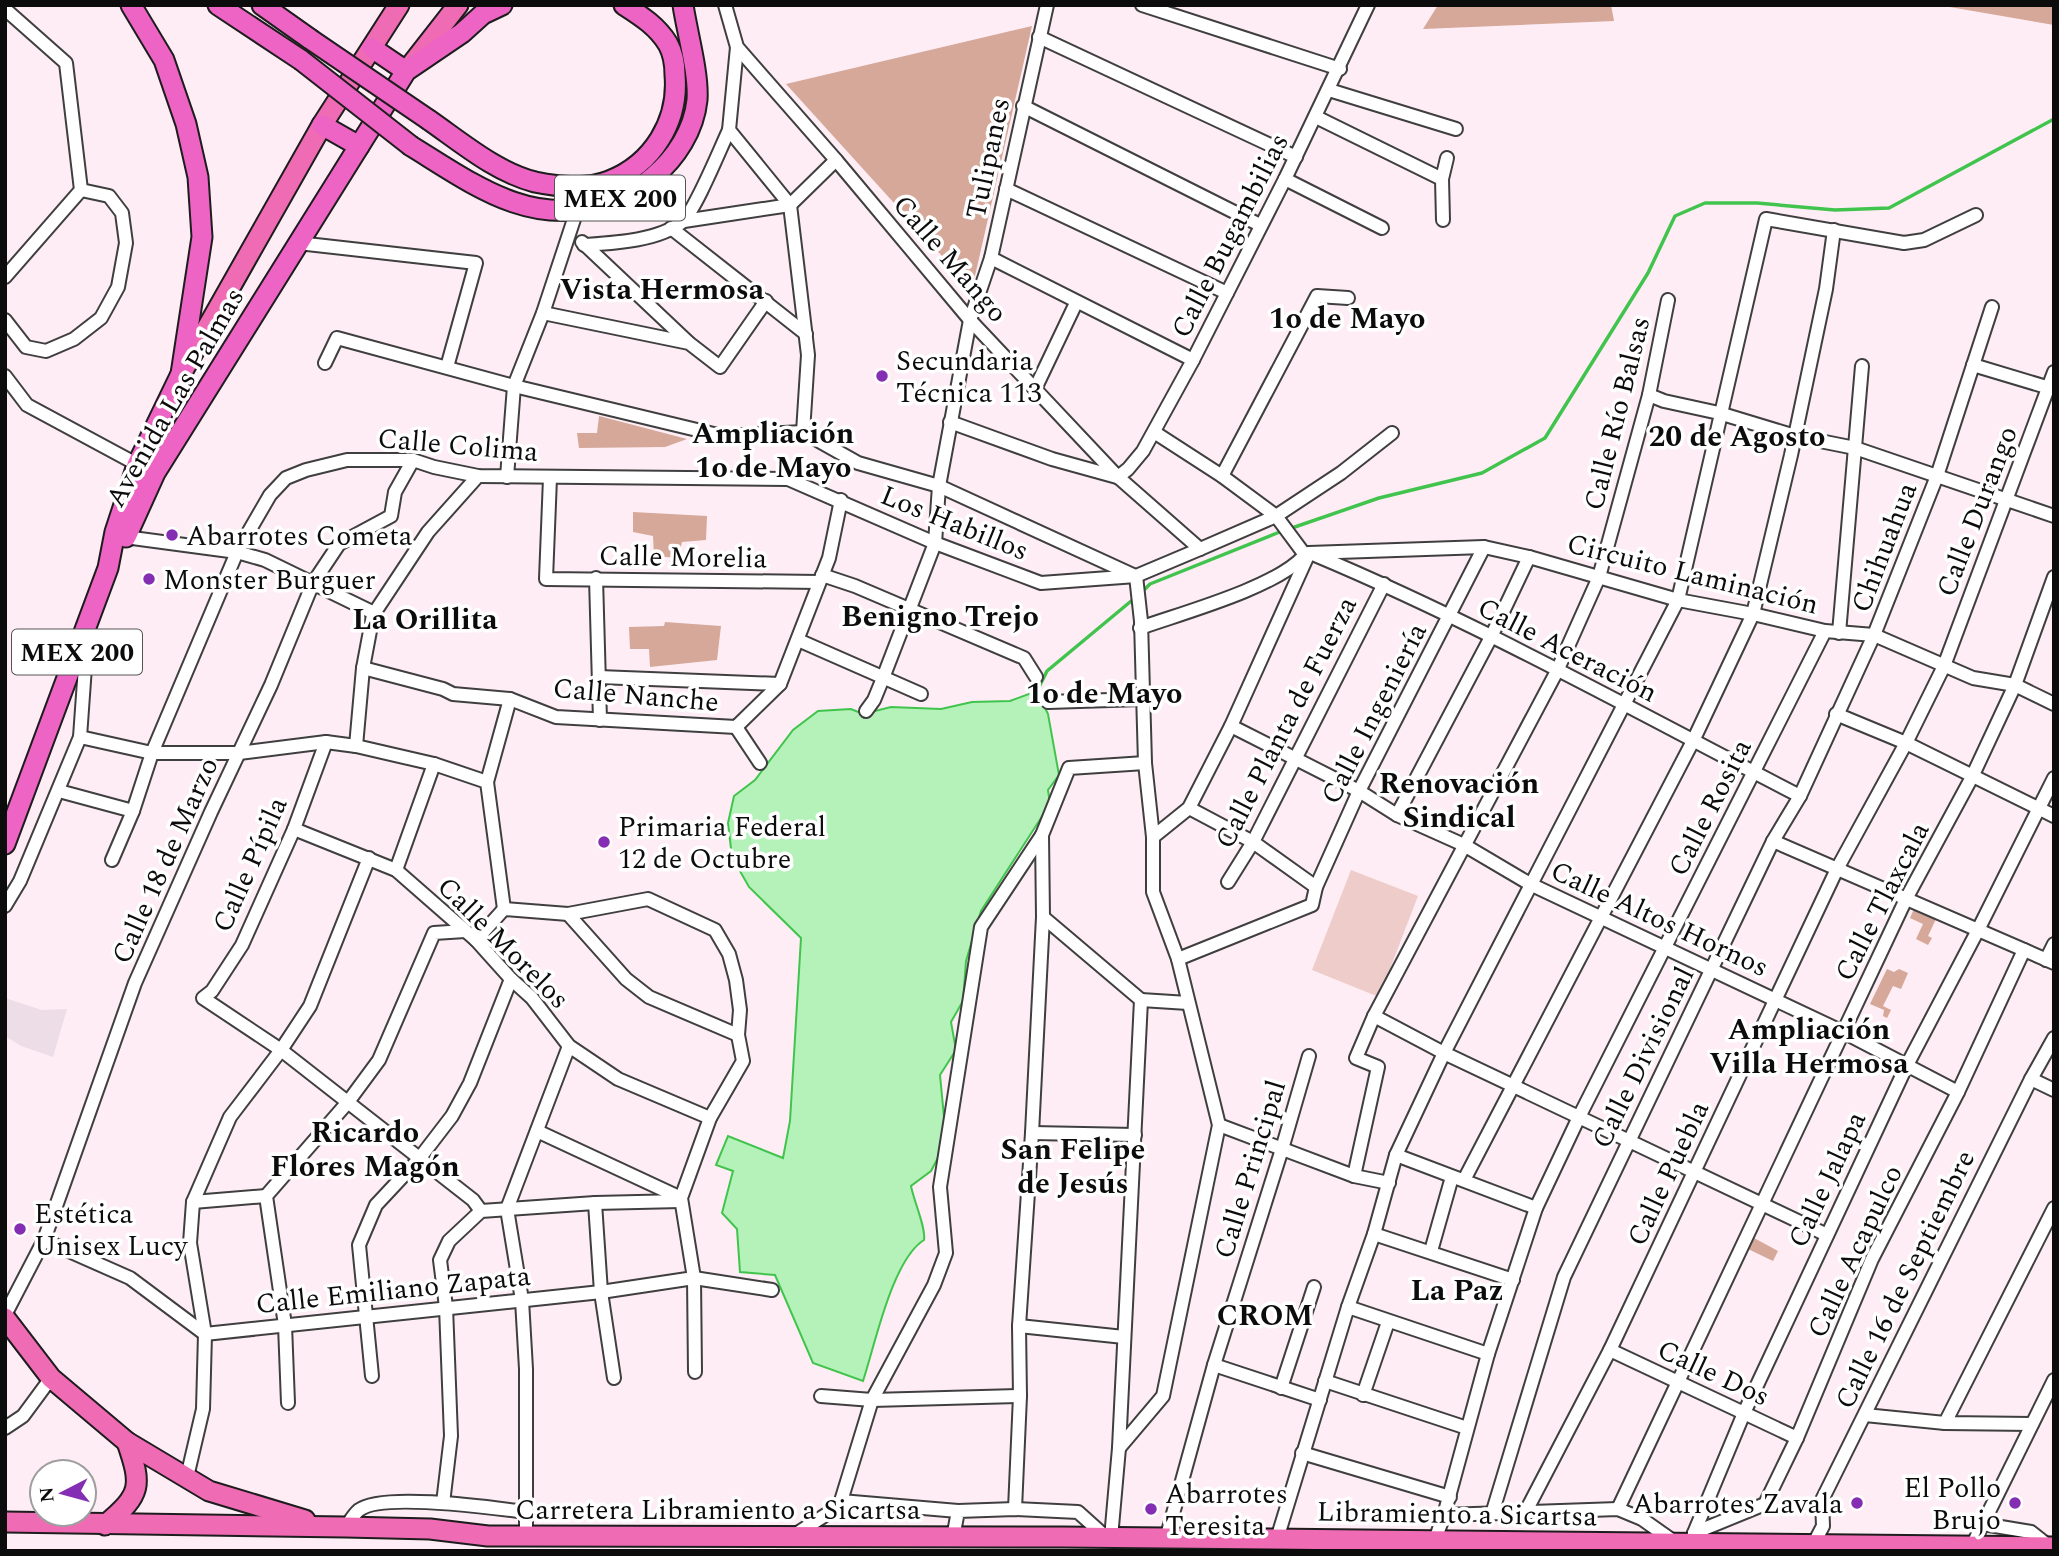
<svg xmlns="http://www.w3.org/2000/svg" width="2059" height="1556" font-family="Spectral,serif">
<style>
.forest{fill:#d5a899}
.pitch{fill:#eeccca}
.plaza{fill:#eddde6}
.water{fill:#b5f2b9;stroke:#41c44d;stroke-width:2}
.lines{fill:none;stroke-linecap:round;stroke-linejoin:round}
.stream{stroke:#41c44d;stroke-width:3.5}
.minor-casing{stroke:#3f3f3f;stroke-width:16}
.primary-casing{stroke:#1d1d1d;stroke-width:23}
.trunk-casing{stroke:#1d1d1d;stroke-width:23}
.minor{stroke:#fff;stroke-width:12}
.primary{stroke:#ef6bb4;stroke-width:19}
.trunk{stroke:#ed64c4;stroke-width:19}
.trunk-bridge-casing{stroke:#1d1d1d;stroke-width:23;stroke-linecap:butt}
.trunk-bridge{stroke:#ed64c4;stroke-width:19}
.poi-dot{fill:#842eb3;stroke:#fff;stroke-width:2.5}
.labels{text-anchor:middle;stroke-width:7;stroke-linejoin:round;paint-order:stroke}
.shield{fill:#fff;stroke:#555;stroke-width:2}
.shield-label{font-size:26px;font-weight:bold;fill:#0c0c0c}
.street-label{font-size:28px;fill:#0c0c0c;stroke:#fff}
.poi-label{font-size:28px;fill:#0c0c0c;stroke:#fff;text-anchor:start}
.neighbourhood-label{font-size:30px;font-weight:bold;fill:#0c0c0c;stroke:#fff}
</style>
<rect width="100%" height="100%" fill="#feedf5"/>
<g class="forest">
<path d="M1438,5h173l3,16 -191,8z"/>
<path d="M1938,5h116v20z"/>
<path d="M1032,26l-60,263 -186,-205z"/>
<path d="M599,416l88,23 -22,8 -86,1 -2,-15h20z"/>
<path d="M633,512l74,4 -1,24 -24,2 -4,16 -24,-2 -1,-20 -20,-4z"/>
<path d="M665,622l56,4 -4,34 -67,7 -1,-18h-19l-1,-22 35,-1z"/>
<path d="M1914,909l22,10 -8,17 4,2 -4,7 -12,-6 7,-15 -13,-6z"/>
<path d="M1887,969l7,3 5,-3 9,4 -7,16 -8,-3 -10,20 8,4 -4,8 -4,-2 1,-6 -14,-6z"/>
<path d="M1754,1238l24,13 -5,10 -25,-12z"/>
</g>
<path class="pitch" d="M1351,870l67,26 -39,101 -67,-27z"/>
<path class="plaza" d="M5,998l37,12 25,-1 -14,48 -32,-11 -16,-10z"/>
<path class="water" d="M1037,691l11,23 11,61 -11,15 2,14 -69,107 -15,50 -3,40 -12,21 5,28 -16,25 4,42 -1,31 -12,23 -20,15c3,16 15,41 13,54 -32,20 -49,105 -61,141l-50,-18 -38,-88 -35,-3 -3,-43 -15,-16 11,-42 -17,-6 12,-29 55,22 7,-37 11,-183 -52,-51 -17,-30 -4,-34 6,-27 21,-16 38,-50 25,-19 33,-2 12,5 28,-7 50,2 31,-7 38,-1z"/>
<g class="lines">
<g class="stream">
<path d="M1289,529l90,-31 103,-25 63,-35 103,-165 27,-57 30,-13h52l78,7 54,-2 165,-89"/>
<path d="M1142,592l8,-8 132,-53"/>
<path d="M1037,691l10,-20 89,-74"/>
</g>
<g class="minor-casing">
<g id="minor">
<path d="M725,5l12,42 99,113 134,160 148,157 82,72"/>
<path d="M1142,5l198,64"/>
<path d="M5,9l61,54 15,127 -76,87"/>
<path d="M1039,37l257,120"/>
<path d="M737,47l-8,83 61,75 18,150 -5,77"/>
<path d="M1329,90l127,39"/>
<path d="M1023,106l237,119"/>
<path d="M1316,117l126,62"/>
<path d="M1285,179l97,49"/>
<path d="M1006,189l221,104"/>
<path d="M1443,220l-1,-41 5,-21"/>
<path d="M684,221l106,-16 46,-45"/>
<path d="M671,228l135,106"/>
<path d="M582,242l106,100"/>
<path d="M298,243l178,20 -29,104"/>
<path d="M584,245c29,-2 74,-4 98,-23 13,-11 38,-73 47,-92"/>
<path d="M991,258l202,102"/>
<path d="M543,313l146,30 31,24 46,-66"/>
<path d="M5,320l21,27 20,4 28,-12 27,-21 17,-31 8,-44 -4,-30 -13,-17 -28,-6"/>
<path d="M325,363l12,-25 177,48 208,50 81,-4 55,31 81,23 194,89"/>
<path d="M1973,365l80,24"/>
<path d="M5,376l22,29 115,62"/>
<path d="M1035,389l41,-86"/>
<path d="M1649,395l15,6 55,12 76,23 60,12 199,68"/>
<path d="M950,422l102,37 65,18"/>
<path d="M1154,432l68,44 54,40 29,39"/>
<path d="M1222,476l95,-180 31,2"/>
<path d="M507,477l7,-91 29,-73 34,-103"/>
<path d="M1118,477l10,-8 15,-18 50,-91 92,-181 83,-174"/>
<path d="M550,478l-4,101 273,3"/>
<path d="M120,535l5,2 112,15 28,8 109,53"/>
<path d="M1309,553l175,-6 45,10 149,43 75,14 72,17 49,4 99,43 42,7 39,19"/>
<path d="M1315,555c167,70 325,159 485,241"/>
<path d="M822,575l33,11 169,72 12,19"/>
<path d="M596,578l4,142"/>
<path d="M1140,628c42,-15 134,-40 163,-71"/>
<path d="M1839,633l23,-267"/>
<path d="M798,640l123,54"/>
<path d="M363,668l80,21 10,5 57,5 46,18 180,10 44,-43 49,-126 12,-58"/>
<path d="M599,677l181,7"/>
<path d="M1048,702l94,-3"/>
<path d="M866,711l8,-11 9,-22 52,-135 4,-57 31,-166 21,-62 56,-253"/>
<path d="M1836,714l70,29 148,73"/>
<path d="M1231,726l128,65 38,24 67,30 66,39 313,148 115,60"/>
<path d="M736,727l24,36"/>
<path d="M80,737l72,16h87l87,-11 30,4 78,18 53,18 17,127"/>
<path d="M326,742l-32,87 -52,116 -30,46 -9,7 78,52 192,150 8,11"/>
<path d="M356,746l7,-78 10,-53 55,-83 50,-56"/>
<path d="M487,782l23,-83"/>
<path d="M59,791l74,20"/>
<path d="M1189,808l64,34 63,45"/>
<path d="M1397,815l94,-178 38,-80"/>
<path d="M294,829l102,41 80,70 35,39 21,19 37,48 49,33 92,39"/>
<path d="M1153,837l36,-29 42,-82 78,-173"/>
<path d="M1773,841l281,122"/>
<path d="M112,860l21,-49 19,-58 85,-201 33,-57 16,-17 20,-8 41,-10h66l21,7 44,9 310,3 147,64 106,40 95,-7 64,-27 76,-33 65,-43 51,-40"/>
<path d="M396,870l38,-106"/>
<path d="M1228,882l25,-40 131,-258"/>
<path d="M5,906l15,-25 60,-144 7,-98"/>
<path d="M504,909l64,5 80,-15 67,31 14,24 7,26 4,30 -2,25 5,26 -33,57 -29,80 13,80 1,94"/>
<path d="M568,914l58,65 23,18 89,38"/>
<path d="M1043,917l98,83 -22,448 -8,90"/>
<path d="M476,940l28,-31"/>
<path d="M1178,959l134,-54 4,-18 43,-96 125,-244"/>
<path d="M2046,960l8,-16"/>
<path d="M1141,1000l47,3"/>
<path d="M1374,1016l70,37 383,182"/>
<path d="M2031,1079l23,11"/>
<path d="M1219,1125l135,51 35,7"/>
<path d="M537,1131l144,67"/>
<path d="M1032,1133l103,2"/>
<path d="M1396,1155l140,53"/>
<path d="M1354,1176l24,-109 -22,-9 18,-42 183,-345 42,-94 50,-182 19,-95"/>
<path d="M1464,1180l229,-439 60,-127 38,-159 35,-166 8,-59"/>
<path d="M193,1202l73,-6"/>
<path d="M595,1203l6,89 13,86"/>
<path d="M1374,1234l139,46"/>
<path d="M44,1240l86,38 75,56 396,-42 93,-14 78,12"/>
<path d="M1431,1251l21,-74"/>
<path d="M1348,1307l140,47"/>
<path d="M5,1315l39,-75 91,-257 76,-171 60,-127 42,-102 26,-39 52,-28 4,-24 18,-32"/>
<path d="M1019,1326l105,11"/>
<path d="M1610,1350l187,88"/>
<path d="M1214,1365l106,35"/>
<path d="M372,1376l-13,-131 17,-40 43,-46 33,-43 18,-33 41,-104"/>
<path d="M1325,1381l142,47"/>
<path d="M1281,1388l33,-101"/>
<path d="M1363,1395l25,-73"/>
<path d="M821,1396l51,4 148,-4"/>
<path d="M288,1403l-3,-78 -19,-129 82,-94 31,-42 55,-127 31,-2"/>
<path d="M1865,1415l80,8 87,1"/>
<path d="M1945,1423l109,-215"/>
<path d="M5,1428l18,-12 28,-38"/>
<path d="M1119,1448l44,-52 56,-271 -41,-166 -25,-67v-55l-8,-74 -4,-142 -5,-45"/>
<path d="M1302,1453l148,44"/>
<path d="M187,1477l16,-68 2,-75 -15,-91 3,-41 37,-85 51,-67 29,-44 59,-148"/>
<path d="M841,1501l117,10"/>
<path d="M443,1503l8,-67 -5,-129 -6,-47 9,-19 32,-30 114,-8 86,-2"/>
<path d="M1015,1509l5,-113 -1,-70 13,-193 11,-216 -1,-82"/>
<path d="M1618,1509l288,-610 66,-122 43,-92 39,-108"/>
<path d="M1525,1513l85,-163 227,-481 69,-126 38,-77 110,-294"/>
<path d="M1492,1514l72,-237 209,-436 27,-45 74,-161 63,-159 55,-169"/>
<path d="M1444,1515l44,-161 48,-146 43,-91 246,-486"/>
<path d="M1983,1524l48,8 19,15"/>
<path d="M346,1527c4,-6 8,-13 13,-17 23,-18 135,-2 167,2"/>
<path d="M1694,1533l71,-29 32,-66 75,-179 86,-167 66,-142"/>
<path d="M796,1534l31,-20 14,-13 31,-101 62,-115 12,-32 -6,-66 41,-260 61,-92 27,-67 76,-5"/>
<path d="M526,1535v-166l-4,-69 -15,-91 62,-163"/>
<path d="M953,1538l5,-27 57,-2 63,3 29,26"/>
<path d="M1166,1539l48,-174 68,-216 27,-93"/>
<path d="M1277,1539l71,-232 26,-73 22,-79 48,-102 234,-453 88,-381 138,24 20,-3 52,-25"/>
<path d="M1435,1540l9,-25 174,-6 24,10 34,24"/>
<path d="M1813,1545l10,-19 -1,-26 209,-421 23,-41"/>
<path d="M1972,1546l82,-166"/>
<path d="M1692,1549l2,-16 50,-120 162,-346 72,-137 76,-152"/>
</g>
</g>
<g class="primary-casing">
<g id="primary">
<path d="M411,65l47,-60"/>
<path d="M181,374l141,-249 77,-120"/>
<path d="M5,1318l46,60 76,64 82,49 96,29"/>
<path d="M5,1522l341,5 84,2 58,7 574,1 992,10"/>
<path d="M105,1525c37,-31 37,-39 22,-83"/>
</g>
</g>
<g class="trunk-casing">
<g id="trunk">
<path d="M218,5l83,55"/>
<path d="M262,5l48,34"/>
<path d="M372,48l34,23"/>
<path d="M429,120c33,23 67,52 106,62 24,5 51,8 74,-1 44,-17 70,-60 66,-106 0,-10 -2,-22 -7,-31 -11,-18 -27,-28 -44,-39"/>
<path d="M322,125l37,21"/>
<path d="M411,146c62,38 120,83 196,57 17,-6 33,-14 46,-26 23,-19 41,-47 44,-77 2,-26 -10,-68 -14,-95"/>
<path d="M126,537l29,-64 251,-402 56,-38 21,-19 19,-9"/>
<path d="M5,844l103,-276 7,-36 22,-67 44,-91 21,-137 -4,-60 -12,-53 -22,-64 -33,-55"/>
</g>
</g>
<use href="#minor" class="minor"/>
<use href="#primary" class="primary"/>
<use href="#trunk" class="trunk"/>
<g class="trunk-bridge-casing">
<g id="trunk-bridge">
<path d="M310,39l119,81"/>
<path d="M301,60l110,86"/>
</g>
</g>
<use href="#trunk-bridge" class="trunk-bridge"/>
</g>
<g class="poi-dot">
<circle cx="882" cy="376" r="7"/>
<circle cx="172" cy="535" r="7"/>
<circle cx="149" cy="579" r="7"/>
<circle cx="604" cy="842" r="7"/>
<circle cx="20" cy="1229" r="7"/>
<circle cx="1857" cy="1503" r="7"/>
<circle cx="2015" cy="1503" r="7"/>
<circle cx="1151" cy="1509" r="7"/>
</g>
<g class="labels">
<g class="shield">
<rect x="555" y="175.5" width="130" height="45" rx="5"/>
<rect x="12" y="629.5" width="130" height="45" rx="5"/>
</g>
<g class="shield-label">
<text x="620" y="207">MEX 200</text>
<text x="77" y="661">MEX 200</text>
</g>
<g class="street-label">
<text transform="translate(987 158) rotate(-78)" y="10">Tulipanes</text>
<text transform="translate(1229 235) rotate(-63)" y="10">Calle Bugambilias</text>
<text transform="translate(951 258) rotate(49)" y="10">Calle Mango</text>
<text transform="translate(174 397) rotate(-60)" y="10">Avenida Las Palmas</text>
<text transform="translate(1616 413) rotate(-76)" y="10">Calle Río Balsas</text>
<text transform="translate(458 444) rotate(5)" y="10">Calle Colima</text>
<text transform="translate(1976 511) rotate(-69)" y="10">Calle Durango</text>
<text transform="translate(955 522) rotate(22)" y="10">Los Habillos</text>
<text transform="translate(1883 547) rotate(-69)" y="10">Chihuahua</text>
<text transform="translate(683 556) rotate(1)" y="10">Calle Morelia</text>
<text transform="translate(1693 573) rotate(14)" y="10">Circuito Laminación</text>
<text transform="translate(1568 649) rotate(27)" y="10">Calle Aceración</text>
<text transform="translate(636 694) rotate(5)" y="10">Calle Nanche</text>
<text transform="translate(1373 713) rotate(-63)" y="10">Calle Ingeniería</text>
<text transform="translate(1285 722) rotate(-63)" y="10">Calle Planta de Fuerza</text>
<text transform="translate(1709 807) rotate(-63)" y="10">Calle Rosita</text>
<text transform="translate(164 860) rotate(-66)" y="10">Calle 18 de Marzo</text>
<text transform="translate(249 864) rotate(-66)" y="10">Calle Pípila</text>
<text transform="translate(1881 901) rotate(-63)" y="10">Calle Tlaxcala</text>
<text transform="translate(1660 918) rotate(25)" y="10">Calle Altos Hornos</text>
<text transform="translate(504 942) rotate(45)" y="10">Calle Morelos</text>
<text transform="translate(1642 1057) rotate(-64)" y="10">Calle Divisional</text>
<text transform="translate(1249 1169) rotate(-73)" y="10">Calle Principal</text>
<text transform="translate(1667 1173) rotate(-65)" y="10">Calle Puebla</text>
<text transform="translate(1826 1179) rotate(-65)" y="10">Calle Jalapa</text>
<text transform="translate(1854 1251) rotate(-65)" y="10">Calle Acapulco</text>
<text transform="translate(1904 1279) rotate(-64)" y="10">Calle 16 de Septiembre</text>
<text transform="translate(393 1289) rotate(-6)" y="10">Calle Emiliano Zapata</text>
<text transform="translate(1714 1372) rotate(25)" y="10">Calle Dos</text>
<text x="718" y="1519">Carretera Libramiento a Sicartsa</text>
<text transform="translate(1457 1513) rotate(1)" y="10">Libramiento a Sicartsa</text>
</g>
<g class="poi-label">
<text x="896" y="370">Secundaria<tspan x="896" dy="32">Técnica 113</tspan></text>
<text x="186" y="545">Abarrotes Cometa</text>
<text x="163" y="589">Monster Burguer</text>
<text x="618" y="836">Primaria Federal<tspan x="618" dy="32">12 de Octubre</tspan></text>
<text x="34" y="1223">Estética<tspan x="34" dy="32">Unisex Lucy</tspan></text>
<text x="2001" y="1497" text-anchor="end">El Pollo<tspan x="2001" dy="32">Brujo</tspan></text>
<text x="1165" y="1503">Abarrotes<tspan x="1165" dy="32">Teresita</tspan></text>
<text x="1843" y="1513" text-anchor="end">Abarrotes Zavala</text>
</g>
<g class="neighbourhood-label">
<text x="662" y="299">Vista Hermosa</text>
<text x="1347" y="328">1o de Mayo</text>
<text x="773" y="443">Ampliación<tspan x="773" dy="34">1o de Mayo</tspan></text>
<text x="1737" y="446">20 de Agosto</text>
<text x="940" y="626">Benigno Trejo</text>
<text x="425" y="629">La Orillita</text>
<text x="1104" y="703">1o de Mayo</text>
<text x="1459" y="793">Renovación<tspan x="1459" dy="34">Sindical</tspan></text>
<text x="1809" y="1039">Ampliación<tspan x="1809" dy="34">Villa Hermosa</tspan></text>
<text x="365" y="1142">Ricardo<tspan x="365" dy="34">Flores Magón</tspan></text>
<text x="1073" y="1159">San Felipe<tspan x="1073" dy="34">de Jesús</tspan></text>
<text x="1457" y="1300">La Paz</text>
<text x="1265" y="1325">CROM</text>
</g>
</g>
<rect width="2059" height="1556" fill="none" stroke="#0c0c0c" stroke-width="14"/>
<g transform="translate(63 1493) rotate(264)"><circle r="33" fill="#ffffff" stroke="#9e9e9e" stroke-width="2"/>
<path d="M0-5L12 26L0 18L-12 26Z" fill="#842eb3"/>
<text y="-10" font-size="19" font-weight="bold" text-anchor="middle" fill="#0c0c0c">N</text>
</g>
</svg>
